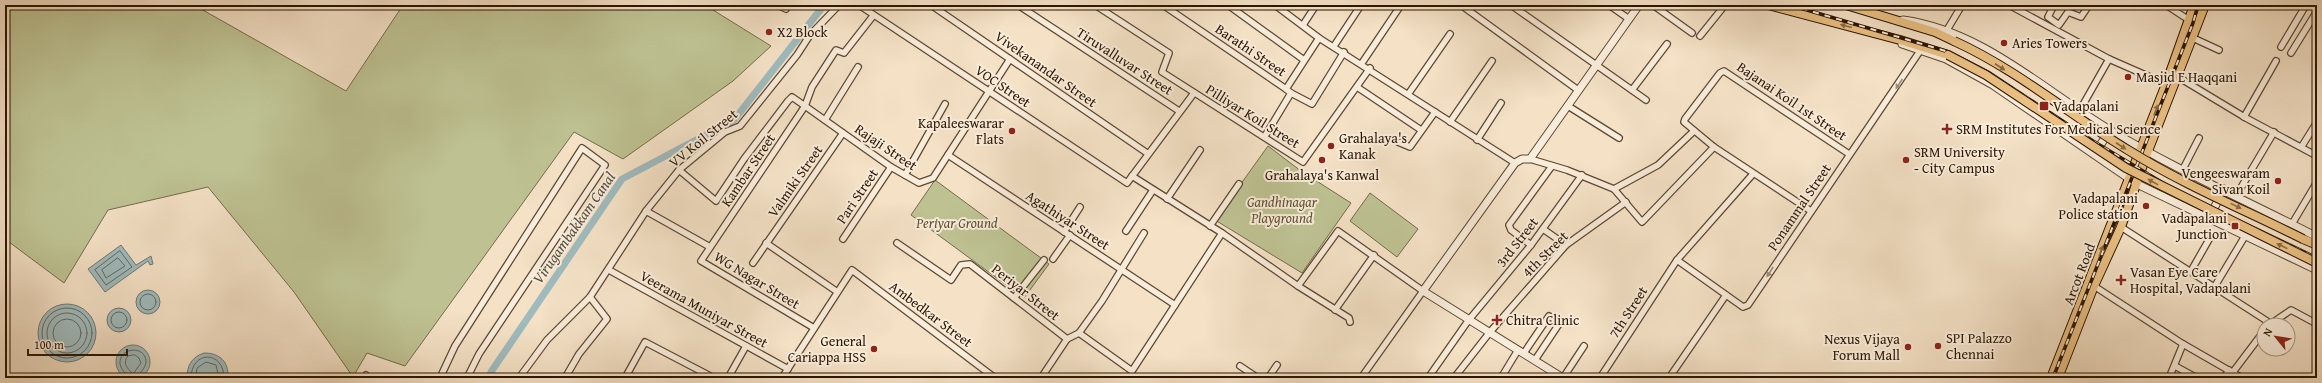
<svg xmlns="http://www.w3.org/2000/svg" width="2322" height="383" font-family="'Gentium Book Plus',serif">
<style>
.green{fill:#bec293;stroke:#746c4a}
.water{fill:#9fbbbe;stroke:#717972}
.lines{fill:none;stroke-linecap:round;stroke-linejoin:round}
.shore{stroke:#65685f;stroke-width:1}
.canal{stroke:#9fbbbe;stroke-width:7}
.minor-casing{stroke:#5d4832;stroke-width:8}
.tertiary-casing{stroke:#5d4832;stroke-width:9}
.primary-casing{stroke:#2b1500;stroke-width:10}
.minor{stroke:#f8ecda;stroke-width:5.5}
.tertiary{stroke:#f8ecda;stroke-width:7}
.primary{stroke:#eac083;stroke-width:8}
.rail-casing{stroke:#2b1500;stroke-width:3.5}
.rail{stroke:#f8ecda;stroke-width:2;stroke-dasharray:6;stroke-linecap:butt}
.primary-bridge-casing{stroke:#2b1500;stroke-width:10;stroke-linecap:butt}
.primary-bridge{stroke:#eac083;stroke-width:8}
.oneway{fill:#8a6a42}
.oneway2{fill:#9c8b78}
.poi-dot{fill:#8f2418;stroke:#f8ecda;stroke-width:1.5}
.labels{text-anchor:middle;stroke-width:4;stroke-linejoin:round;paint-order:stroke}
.poi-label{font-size:14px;fill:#2b1500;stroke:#f8ecda;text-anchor:start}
.street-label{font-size:14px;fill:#2b1500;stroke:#f8ecda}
.park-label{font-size:14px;font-style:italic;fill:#5e5233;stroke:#f8ecda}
.water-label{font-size:15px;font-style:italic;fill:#544f42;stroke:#f8ecda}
</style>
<rect width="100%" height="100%" fill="#f4e1c6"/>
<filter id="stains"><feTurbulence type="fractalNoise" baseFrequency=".005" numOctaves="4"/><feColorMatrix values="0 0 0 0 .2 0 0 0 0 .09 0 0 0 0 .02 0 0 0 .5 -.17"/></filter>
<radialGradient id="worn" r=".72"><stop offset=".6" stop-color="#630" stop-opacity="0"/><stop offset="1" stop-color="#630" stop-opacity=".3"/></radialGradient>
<g class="green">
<path d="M5,5h189l152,86 57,-86h302l66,41 -38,35 -110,78 -49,-27 -169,234 -38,-13 -14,24 -59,-85 -86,-105 -100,23 -44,73 -59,-44z"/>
<path d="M1268,146l33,25 50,32 -49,70 -87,-53z"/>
<path d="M935,180l114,84 -25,34 -113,-83z"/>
<path d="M1370,193l48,36 -21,28 -47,-36z"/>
</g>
<g class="water">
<path d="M121,245l15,20 15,-9 2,8 -3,1 -2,-4 -43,31 -17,-23z"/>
<circle cx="148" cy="302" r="12"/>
<circle cx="67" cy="333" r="29"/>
<circle cx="119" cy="320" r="12"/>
<circle cx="133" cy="362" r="17"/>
<path d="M204,353c16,0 25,9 24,25h-41c0,-13 5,-21 17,-25z"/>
</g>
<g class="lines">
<g class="shore">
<path d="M120,251l12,16 -26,18 -11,-15z"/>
<path d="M118,258l7,8 -19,12 -4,-8z"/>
<circle cx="148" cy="302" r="8"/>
<circle cx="67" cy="333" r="25"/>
<circle cx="119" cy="320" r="8"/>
<circle cx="67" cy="333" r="20"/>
<circle cx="67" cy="333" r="14"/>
<path d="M135,355l4,3 2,5 -8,11c-6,-6 -11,-11 -5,-18z"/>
<path d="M127,378c-1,-7 -8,-9 -7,-17 2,-14 25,-15 26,0 0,8 -7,10 -7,17"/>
<path d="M191,378c0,-28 33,-28 33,0"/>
<path d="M196,378l1,-10 9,-6 10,3 3,13"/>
</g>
<path class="canal" d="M489,378l2,-6 131,-193 112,-59 90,-115"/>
<g class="minor-casing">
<g id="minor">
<path d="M778,5l8,4 1,-4"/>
<path d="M859,5l268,178 67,-90"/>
<path d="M931,5l216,148"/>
<path d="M1018,5l161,106"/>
<path d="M1095,5l74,48 -7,19 141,90 67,-94"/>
<path d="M1163,5l123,84"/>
<path d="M1228,5l76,55"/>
<path d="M1275,5l44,33 196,125"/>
<path d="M1461,5l117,85"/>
<path d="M1511,5l135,95"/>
<path d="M1609,5l20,14"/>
<path d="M1653,5l39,28"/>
<path d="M2009,5l100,54 57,25"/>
<path d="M2054,5l-6,12 11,8 9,-13 13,5 8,-12"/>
<path d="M2166,5l23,15"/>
<path d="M1303,25l13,-20"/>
<path d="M1947,30l15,-25"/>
<path d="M1700,36l25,-31"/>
<path d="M2193,38l26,12"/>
<path d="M1334,46l27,-41"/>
<path d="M2281,47l25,-42"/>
<path d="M2291,53l26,-42"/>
<path d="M1362,63l39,-58"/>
<path d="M2178,77l68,41 71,38"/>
<path d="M1357,87l64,43"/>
<path d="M1632,90l35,-46"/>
<path d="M1291,93l21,11 32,-52"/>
<path d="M1409,93l41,-59"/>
<path d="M1568,106l51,32"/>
<path d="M2080,110l29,-51"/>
<path d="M2244,117l32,-56"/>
<path d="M825,120l33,-53"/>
<path d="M1450,122l42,-61"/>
<path d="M1265,136l26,-43 -5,-4 33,-51"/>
<path d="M1477,140l24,-37"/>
<path d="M1398,142l12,5 25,-35"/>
<path d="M2302,146l15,-24"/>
<path d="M948,155l227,150"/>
<path d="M1530,159l37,11 47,19 28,33 72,-75"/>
<path d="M2183,169l16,-31"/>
<path d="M679,170l37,31 28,-42 44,-58 4,-4 13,9 7,-19 24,-37 8,3 29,-37"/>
<path d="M905,175l40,-71"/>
<path d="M1132,176l90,57 76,53 40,-55 85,60 -62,87"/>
<path d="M1614,189l44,-24 36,-34"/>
<path d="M2236,196l38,-64"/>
<path d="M1167,199l33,-49"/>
<path d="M646,211l64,36"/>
<path d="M1811,211l-97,-64 -30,-25 1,-3 35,-46 4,-2 125,83"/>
<path d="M2292,224l25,-42"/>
<path d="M1210,226l29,-42"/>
<path d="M2121,227l149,96"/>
<path d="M1543,229l23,16"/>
<path d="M1126,231l27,-41"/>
<path d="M1064,232l16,-25"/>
<path d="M843,239l48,-72"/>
<path d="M766,243l70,48"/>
<path d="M897,243l54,37 10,-15 9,-1 97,75"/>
<path d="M1531,245l-20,-15 -2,-5 43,-59"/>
<path d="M1053,259l17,-24"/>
<path d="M1677,260l66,47 5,-2 172,-254"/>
<path d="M753,263l90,-130"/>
<path d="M609,270l179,99"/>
<path d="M2191,271l20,-35"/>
<path d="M1298,286l51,32 1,4"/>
<path d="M2094,286l89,58 59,34"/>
<path d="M2215,286l30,-50"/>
<path d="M1014,298l30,-38"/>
<path d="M1335,310l39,-55"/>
<path d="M2269,325l22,-15 26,14"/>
<path d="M814,328l-113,-67 104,-155 86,61 28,16 14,-5 77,-119"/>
<path d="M1079,333l53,38 90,-138"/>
<path d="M1524,353l25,-37 10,6v2l-24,36"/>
<path d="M1240,366l18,12"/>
<path d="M2175,366l22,12"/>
<path d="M2233,372l31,-41"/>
<path d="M364,378l2,-3"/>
<path d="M440,378l15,-32 127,-198 23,17 -126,189 -12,24"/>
<path d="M519,378l28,-38 43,-43 56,-86 33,-41 46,-38 15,-6 57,-71 13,-20 29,-30"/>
<path d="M565,378l14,-24 28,-35 -17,-22"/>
<path d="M625,378l20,-36 69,36"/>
<path d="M728,378l18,-32"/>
<path d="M782,378l70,-108 143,108"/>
<path d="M1041,378l26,-39 12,-6 23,-32 42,-68"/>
<path d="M1268,378l9,-13"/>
<path d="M1428,378l40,-57 63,-76 51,-70"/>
<path d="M1454,378l36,-46 76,-87 60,-43"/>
<path d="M1501,378l17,-28"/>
<path d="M1563,378l21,-32"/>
<path d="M1600,378l77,-118 76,-86"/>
<path d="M1669,378l57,-83"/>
<path d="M2169,378l14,-34"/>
<path d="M2224,378l5,-8"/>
</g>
</g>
<g class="tertiary-casing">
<g id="tertiary">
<path d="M1903,20c80,11 140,70 207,110 66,40 138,71 207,107"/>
<path d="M1902,44l44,15 47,26 144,99 180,86"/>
<path d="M2095,153l14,-21"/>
<path d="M2210,216l14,-27"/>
<path d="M1563,378l-140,-87 92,-128 7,-4h8l109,-154"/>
</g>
</g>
<g class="primary-casing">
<g id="primary">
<path d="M1768,5l132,35 48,15"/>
<path d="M1846,5l89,27 19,9"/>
<path d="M2303,239l14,6"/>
<path d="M2051,378l115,-294 28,-79"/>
<path d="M2058,378l36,-92 27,-59 27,-76 57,-146"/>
</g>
</g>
<use href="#minor" class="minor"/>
<use href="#tertiary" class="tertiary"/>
<use href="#primary" class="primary"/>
<g class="rail-casing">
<g id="rail">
<path d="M1790,5l159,47 39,20 105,69 85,51 139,66"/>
<path d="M2053,378l140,-355 5,-18"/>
</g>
</g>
<use href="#rail" class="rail"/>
<g class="primary-bridge-casing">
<g id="primary-bridge">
<path d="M1954,41c62,28 116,74 174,109 56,35 117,60 175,89"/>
<path d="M1948,55l38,20 140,93 191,95"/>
</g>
</g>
<use href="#primary-bridge" class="primary-bridge"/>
</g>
<defs><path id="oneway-solid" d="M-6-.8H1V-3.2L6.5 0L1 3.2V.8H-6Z"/></defs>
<g class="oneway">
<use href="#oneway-solid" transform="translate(1846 26) rotate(-165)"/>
<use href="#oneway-solid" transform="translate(2000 67) rotate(33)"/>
<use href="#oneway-solid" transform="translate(2156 110) rotate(-68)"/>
<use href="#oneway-solid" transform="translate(2121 146) rotate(33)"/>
<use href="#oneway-solid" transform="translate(2153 182) rotate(-151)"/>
<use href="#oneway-solid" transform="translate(2236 206) rotate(26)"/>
<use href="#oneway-solid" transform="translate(2282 246) rotate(-154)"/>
<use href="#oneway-solid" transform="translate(2101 251) rotate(-70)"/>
</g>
<g class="oneway2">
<use href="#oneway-solid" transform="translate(1899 84) rotate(123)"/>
<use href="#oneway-solid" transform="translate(1770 272) rotate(123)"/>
</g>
<g class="poi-dot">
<circle cx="769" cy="32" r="4"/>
<circle cx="2004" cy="43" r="4"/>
<circle cx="2128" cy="77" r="4"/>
<rect x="2039" y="101" width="10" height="10" rx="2"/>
<path d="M1945 123h4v4h4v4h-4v4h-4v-4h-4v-4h4z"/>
<circle cx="1012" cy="131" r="4"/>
<circle cx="1331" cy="146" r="4"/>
<circle cx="1322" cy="160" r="4"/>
<circle cx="1906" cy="160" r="4"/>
<circle cx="2278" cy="181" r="4"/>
<circle cx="2146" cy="206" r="4"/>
<rect x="2231" y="222" width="8" height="8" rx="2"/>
<path d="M2119 274h4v4h4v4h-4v4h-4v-4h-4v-4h4z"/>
<path d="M1495 314h4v4h4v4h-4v4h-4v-4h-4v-4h4z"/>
<circle cx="1938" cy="346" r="4"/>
<circle cx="1908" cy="347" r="4"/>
<circle cx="874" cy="349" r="4"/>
</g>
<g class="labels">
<g class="poi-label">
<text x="777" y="37">X2 Block</text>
<text x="2012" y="48">Aries Towers</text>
<text x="2136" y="82">Masjid E Haqqani</text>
<text x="2053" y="111">Vadapalani</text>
<text x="1004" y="128" text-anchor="end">Kapaleeswarar<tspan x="1004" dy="16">Flats</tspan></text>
<text x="1956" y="134">SRM Institutes For Medical Science</text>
<text x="1339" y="143">Grahalaya's<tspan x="1339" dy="16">Kanak</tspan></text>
<text x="1914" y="157">SRM University<tspan x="1914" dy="16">- City Campus</tspan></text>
<text x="2270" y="178" text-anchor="end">Vengeeswaram<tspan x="2270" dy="16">Sivan Koil</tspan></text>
<text x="1322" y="180" text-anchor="middle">Grahalaya's Kanwal</text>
<text x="2138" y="203" text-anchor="end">Vadapalani<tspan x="2138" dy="16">Police station</tspan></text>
<text x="2227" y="223" text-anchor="end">Vadapalani<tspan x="2227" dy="16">Junction</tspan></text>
<text x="2130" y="277">Vasan Eye Care<tspan x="2130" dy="16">Hospital, Vadapalani</tspan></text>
<text x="1506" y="325">Chitra Clinic</text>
<text x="1946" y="343">SPI Palazzo<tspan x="1946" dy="16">Chennai</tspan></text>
<text x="1900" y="344" text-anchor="end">Nexus Vijaya<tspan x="1900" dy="16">Forum Mall</tspan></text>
<text x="866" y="346" text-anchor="end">General<tspan x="866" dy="16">Cariappa HSS</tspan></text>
</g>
<g class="street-label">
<text transform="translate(1251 50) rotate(34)" y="5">Barathi Street</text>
<text transform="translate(1125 61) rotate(33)" y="5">Tiruvalluvar Street</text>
<text transform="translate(1046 69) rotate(35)" y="5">Vivekanandar Street</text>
<text transform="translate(1003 86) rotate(34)" y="5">VOC Street</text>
<text transform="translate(1792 101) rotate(34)" y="5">Bajanai Koil 1st Street</text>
<text transform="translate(1253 116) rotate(32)" y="5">Pilliyar Koil Street</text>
<text transform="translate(703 138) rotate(-39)" y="5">VV Koil Street</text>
<text transform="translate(886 147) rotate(34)" y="5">Rajaji Street</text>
<text transform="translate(748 170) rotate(-56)" y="5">Kambar Street</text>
<text transform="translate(795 181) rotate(-55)" y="5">Valmiki Street</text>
<text transform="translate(857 196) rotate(-56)" y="5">Pari Street</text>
<text transform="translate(1799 207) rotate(-56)" y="5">Ponammal Street</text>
<text transform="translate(1068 220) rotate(33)" y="5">Agathiyar Street</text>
<text transform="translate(1517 242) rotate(-52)" y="5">3rd Street</text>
<text transform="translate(1545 254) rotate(-45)" y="5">4th Street</text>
<text transform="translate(2079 274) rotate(-69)" y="5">Arcot Road</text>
<text transform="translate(757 280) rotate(31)" y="5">WG Nagar Street</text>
<text transform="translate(1026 292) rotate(38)" y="5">Periyar Street</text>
<text transform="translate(704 309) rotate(29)" y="5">Veerama Muniyar Street</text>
<text transform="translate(1628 312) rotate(-57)" y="5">7th Street</text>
<text transform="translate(931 314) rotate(37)" y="5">Ambedkar Street</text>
</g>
<g class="park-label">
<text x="1282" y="207">Gandhinagar<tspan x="1282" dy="16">Playground</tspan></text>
<text x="957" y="228">Periyar Ground</text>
</g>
<g class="water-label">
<text transform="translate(574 228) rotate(-55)" y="5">Virugambakkam Canal</text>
</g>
</g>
<rect width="2322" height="383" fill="none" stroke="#f4e1c6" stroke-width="20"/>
<rect x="6" y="6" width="2310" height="371" fill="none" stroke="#2b1500" stroke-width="2"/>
<rect x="10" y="10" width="2302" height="363" fill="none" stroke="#2b1500"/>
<g transform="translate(2276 337) rotate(300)"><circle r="19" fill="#f8ecda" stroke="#a69683"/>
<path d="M0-3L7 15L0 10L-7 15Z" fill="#8f2418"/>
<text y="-6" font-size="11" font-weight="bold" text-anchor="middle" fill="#2b1500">N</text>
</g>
<path d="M28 349v6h99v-6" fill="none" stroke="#2b1500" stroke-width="2"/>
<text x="34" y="349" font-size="12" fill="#2b1500" stroke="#f8ecda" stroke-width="3" paint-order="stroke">100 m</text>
<rect width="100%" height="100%" filter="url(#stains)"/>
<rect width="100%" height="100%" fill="url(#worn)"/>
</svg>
